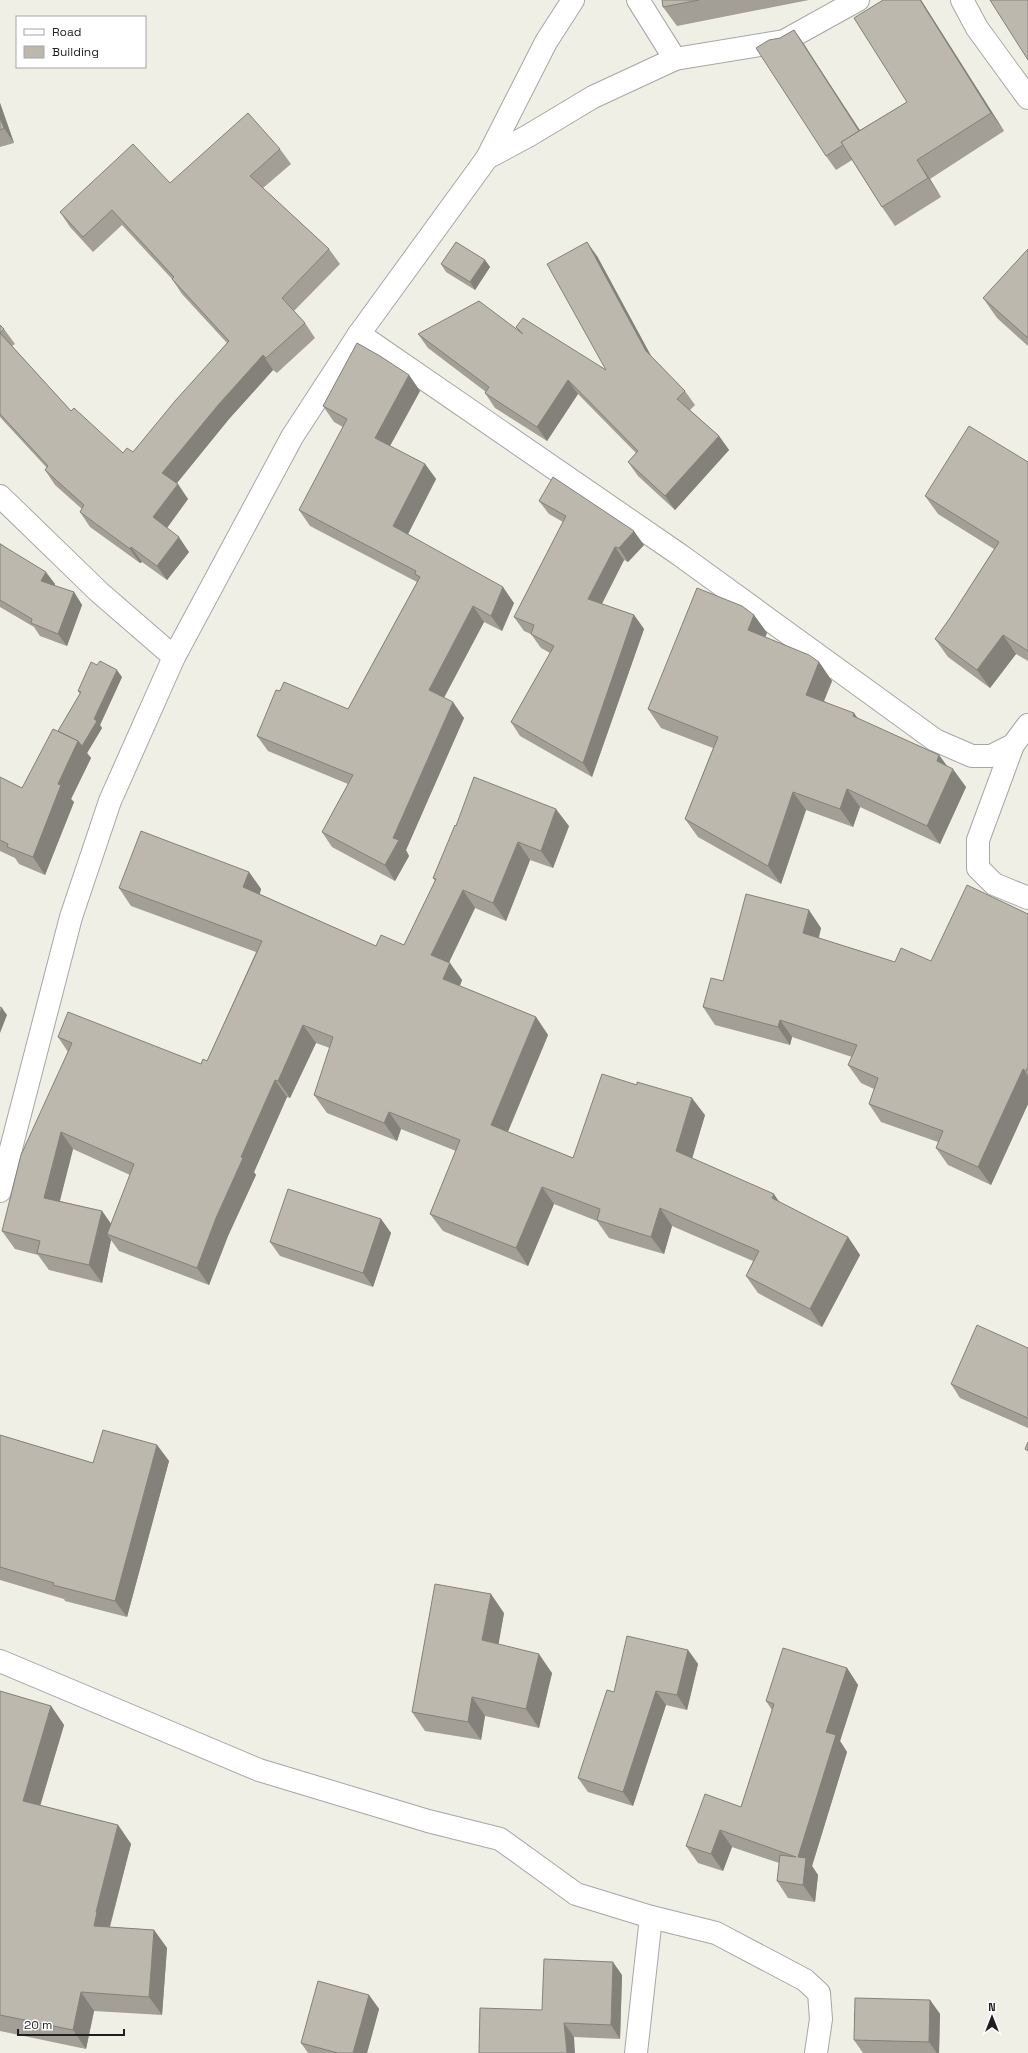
<svg xmlns="http://www.w3.org/2000/svg" width="1028" height="2053" font-family="'Space Grotesk',sans-serif">
<style>
.lines{fill:none;stroke-linecap:round;stroke-linejoin:round}
.minor-casing{stroke:#a6a6a6;stroke-width:24}
.minor{stroke:#fff;stroke-width:22}
.wall{fill:#a39e96;fill-rule:evenodd}
.shaded-wall{fill:#84817a}
.building{fill:#bdb8ae;stroke:#84817a}
</style>
<rect width="100%" height="100%" fill="#f0efe5"/>
<g class="lines">
<g class="minor-casing">
<g id="minor">
<path d="M638,0l37,59"/>
<path d="M962,0l15,28 51,70"/>
<path d="M487,158l41,-22 65,-39 82,-38 109,-18 74,-41"/>
<path d="M359,334l321,221 255,185 37,16h19l22,-11 15,-20"/>
<path d="M0,496l99,96 75,65"/>
<path d="M1013,745l-35,95v28l16,16 34,14"/>
<path d="M0,1191l71,-274 39,-116 64,-144 118,-220 67,-103 128,-176 59,-116 27,-42"/>
<path d="M0,1661l259,109 169,51 72,18 76,55 75,23 65,16 89,47 14,13 2,26 -5,34"/>
<path d="M636,2053l15,-136"/>
</g>
</g>
<use href="#minor" class="minor"/>
</g>
<g class="wall">
<path d="M662,0h147l-132,26 -14,-19z"/>
<path d="M883,0h38l83,131 -74,48 11,18 -46,29 -13,-19 -30,-47 -16,10 -10,-14 -46,-118 14,-8 66,100 47,-28z"/>
<path d="M0,103l14,40 -14,4z"/>
<path d="M280,149l11,15 -28,24 66,61 11,15 -46,47 11,12 10,15 -38,35 -4,-3 -44,49 -53,65 12,15 -21,29 22,24 -22,28 -25,-18 -2,1 -50,-36 -10,-15 2,-3 -27,-24 -10,-15 2,-2 -47,-51v-92l4,4 11,15 -3,2 59,65 52,42 10,-1 94,-109 -45,-49 -10,-15 -50,-54 -29,27 -23,-25 -10,-15 110,-29z"/>
<path d="M1028,249v97l-31,-28 -14,-20z"/>
<path d="M597,256l54,100 34,35 10,14 -5,5 29,26 10,14 -54,60 -37,-34 -10,-14 8,-9 -58,-59 -31,47 -52,-33 -10,-15 1,-1 -58,-44 -10,-14 101,-3 -3,-4 90,43z"/>
<path d="M485,260l5,7 -15,23 -29,-18 -5,-8z"/>
<path d="M409,375l11,16 -30,55 35,18 11,15 -28,55 106,69 -12,28 -18,-9 -40,76 20,20 -58,132 3,6 -14,25 -63,-34 -10,-15 26,-48 -80,-33 -11,-15 23,-45 68,18 69,-127 -107,-56 -11,-16 44,-83 -9,-5 -11,-16z"/>
<path d="M1028,462v199l-12,-7 -26,34 -42,-31 -13,-18 15,-21 44,-69 -56,-35 -13,-18z"/>
<path d="M539,501l105,44 -16,17 -4,-2 -22,44 32,11 10,14 -52,148 -72,-41 -9,-14 39,-69 -9,-5 -10,-14 -7,-3 -10,-14 49,-95 -14,-8z"/>
<path d="M0,543l55,41 -1,2 20,6 8,13 -15,41 -27,-10 -6,-9 -34,-20z"/>
<path d="M754,615l13,18 -2,4 54,25 13,19 -8,20 34,18 81,36 8,11 19,21 -26,57 -80,-37 -7,20 -47,-17 -25,74 -83,-47 -13,-18 28,-71 -52,-20 -13,-19z"/>
<path d="M122,677l-22,48 2,3 -15,25 4,5 -20,41 3,3 -29,73 -26,-11 -4,-6 -15,-7v-74l22,11 36,-57 22,-37 -2,-3z"/>
<path d="M456,826h113l-16,42 -23,-8 -24,61 -31,-13 -26,54 13,18 -2,6 76,31 12,18 -40,97 65,26 132,-43 -13,43 87,44 69,35 12,18 -38,72 -64,-34 -12,-17 7,-15 -81,-35 -8,28 -55,-16 -12,-17 -43,-17 -26,62 -85,-35 -13,-17 26,-63 -55,-22 -4,12 -70,-28 -13,-18 16,-47 -14,-5 -26,55 -3,-1 -33,75 2,3 -28,61 -19,49 -90,-34 -8,-11 -9,43 -53,-13 -11,-15 -23,-6 -13,-18 66,-179 -10,-15 143,27 6,-3 49,-109 -125,-46 -12,-18 130,-16 12,17 -1,5 116,52 28,-1 31,-64 -2,-3zM73,1149l57,26 -19,49 -9,-13 -42,-10z"/>
<path d="M1028,914v190l-37,81 -43,-20 -12,-17 2,-6 -57,-20 -12,-18 5,-15 -13,-6 -13,-18 4,-8 -60,-20 -2,8 -75,-20 -12,-18 20,-26 98,-53 -2,10 76,24 36,-1z"/>
<path d="M381,1219l10,14 -18,54 -93,-31 -10,-14z"/>
<path d="M1028,1348v80l-68,-30 -9,-14z"/>
<path d="M0,1435l93,28 64,-18 12,16 -42,156 -62,-16 -1,-2 -64,-19z"/>
<path d="M504,1613l-6,31 54,29 -13,55 -54,-12 -4,24 -56,-9 -13,-19z"/>
<path d="M688,1650l10,14 -11,46 -21,-5 -33,101 -45,-14 -10,-14 36,-86z"/>
<path d="M847,1668l11,17 -18,56 7,11 -35,114 6,9 -3,27 -27,-4 -11,-17 2,-18 -47,-16 -9,24 -25,-8 -12,-17 55,-39 31,-97 -6,-9z"/>
<path d="M0,1691l51,15 13,19 -24,80 78,20 13,19 -21,83 44,3 13,18 -5,67 -68,-4 -8,38 -86,-18z"/>
<path d="M622,1975l-2,64 -46,-2 -32,-27z"/>
<path d="M369,1995l10,14 -12,44h-59l-7,-10z"/>
<path d="M930,2000l10,14 -1,39h-76l-9,-13z"/>
</g>
<g class="shaded-wall">
<path d="M920,0h1l83,131 -13,-18z"/>
<path d="M794,30l10,14 67,104 -10,-14z"/>
<path d="M0,103l14,40 -10,-15 -4,-10z"/>
<path d="M917,160l13,19 11,18 -13,-19z"/>
<path d="M587,242l10,14 59,109 -10,-14z"/>
<path d="M485,260l5,7 -15,23 -5,-8z"/>
<path d="M263,355l10,15 -44,49 -56,69 -11,-15 57,-69z"/>
<path d="M409,375l11,16 -34,62 -11,-15z"/>
<path d="M568,380l10,14 -31,47 -10,-14z"/>
<path d="M719,436l10,14 -54,60 -10,-14z"/>
<path d="M425,464l11,15 -32,63 -11,-16z"/>
<path d="M178,484l10,15 -24,33 -11,-15z"/>
<path d="M634,531l10,14 -16,17 -9,-14z"/>
<path d="M179,537l10,15 -22,28 -10,-14z"/>
<path d="M131,547l11,15 -2,1 -10,-14z"/>
<path d="M615,547l9,13 -27,53 -9,-14z"/>
<path d="M46,572l9,12 -5,9 -9,-12z"/>
<path d="M503,587l11,16 -12,28 -11,-15z"/>
<path d="M74,592l8,13 -15,41 -9,-12z"/>
<path d="M473,606l11,16 -44,83 -11,-15z"/>
<path d="M634,615l10,14 -52,148 -9,-14z"/>
<path d="M754,615l13,18 -7,16 -12,-19z"/>
<path d="M1003,635l13,19 -26,34 -13,-18z"/>
<path d="M819,662l13,19 -13,32 -13,-18z"/>
<path d="M117,670l5,7 -22,48 2,3 -15,25 4,5 -20,41 3,3 -29,73 -12,-18 25,-73 20,-43 16,-22z"/>
<path d="M453,702l11,16 -58,132 3,6 -14,25 -10,-16 8,-27z"/>
<path d="M854,713l13,18 -14,-15z"/>
<path d="M939,755l13,18 1,-4 13,18 -26,57 -13,-18 10,-65z"/>
<path d="M847,789l13,18 -7,20 -13,-18z"/>
<path d="M793,792l13,18 -25,74 -13,-18z"/>
<path d="M556,809l13,17 -16,42 -12,-17z"/>
<path d="M518,842l12,18 -24,61 -13,-18z"/>
<path d="M249,872l12,17 -5,15 -13,-17z"/>
<path d="M463,890l12,18 -31,65 -13,-18z"/>
<path d="M809,910l12,18 -6,22 -12,-17z"/>
<path d="M450,963l12,17 -7,17 -12,-18z"/>
<path d="M2,1008l5,7 -7,18v-20z"/>
<path d="M536,1017l12,18 -45,108 -12,-18z"/>
<path d="M780,1020l12,17 -2,8 -12,-18z"/>
<path d="M303,1025l13,18 -26,55 -12,-17z"/>
<path d="M1023,1069l5,7v28l-37,81 -13,-18z"/>
<path d="M275,1080l12,17 -33,75 2,3 -28,61 -19,49 -12,-17 19,-50 25,-61z"/>
<path d="M692,1098l13,17 -16,54 -13,-18z"/>
<path d="M389,1112l12,17 -4,12 -13,-18z"/>
<path d="M61,1132l12,17 -17,66 -12,-17z"/>
<path d="M542,1187l12,17 -26,62 -12,-18z"/>
<path d="M774,1194l12,18 -14,-14z"/>
<path d="M660,1208l12,18 -8,28 -13,-17z"/>
<path d="M102,1211l12,17 -7,6 4,6 -9,43 -13,-18z"/>
<path d="M381,1219l10,14 -18,54 -10,-14z"/>
<path d="M848,1237l12,18 -38,72 -12,-18z"/>
<path d="M157,1445l12,16 -42,156 -12,-16z"/>
<path d="M491,1594l13,19 -8,46 -14,-19z"/>
<path d="M688,1650l10,14 -11,46 -10,-15z"/>
<path d="M539,1654l13,19 -13,55 -13,-19z"/>
<path d="M847,1668l11,17 -18,56 7,11 -35,114 6,9 -3,27 -12,-17 -5,-28 28,-125z"/>
<path d="M656,1691l10,14 -33,101 -10,-14z"/>
<path d="M472,1697l13,19 -4,24 -13,-18z"/>
<path d="M51,1706l13,19 -28,95 -13,-19z"/>
<path d="M118,1825l13,19 -22,85 -15,-3 2,-14z"/>
<path d="M720,1830l12,17 -9,24 -12,-17z"/>
<path d="M154,1930l13,18 -5,67 -13,-18z"/>
<path d="M613,1962l9,13 -2,64 -9,-14z"/>
<path d="M81,1992l13,19 -8,38 -13,-19z"/>
<path d="M369,1995l10,14 -12,44h-14z"/>
<path d="M930,2000l10,14 -1,39h-2l-8,-11z"/>
<path d="M564,2023l10,14 1,16h-8z"/>
</g>
<g class="building">
<path d="M662,0h37l-36,7z"/>
<path d="M883,0h37l71,113 -74,47 11,18 -46,29 -41,-65 66,-40 -53,-84z"/>
<path d="M990,0h38v60z"/>
<path d="M794,30l65,101 -18,11 2,3 -17,11 -70,-108 13,-8 11,-2z"/>
<path d="M248,113l32,36 -30,27 79,73 -47,49 23,25 -39,35 -3,-3 -44,49 -57,69 16,11 -25,33 26,20 -22,29 -26,-19 -1,2 -50,-37 4,-7 -39,-35 3,-4 -48,-52v-89l4,4 -4,4 71,78 3,-3 49,45 4,-5 6,4 42,-51 54,-60 -57,-62 2,-2 -62,-67 -29,27 -23,-25 73,-68 37,39z"/>
<path d="M0,118l4,10 -4,2z"/>
<path d="M456,242l29,18 -15,22 -29,-18z"/>
<path d="M587,242l59,109 39,40 -8,8 42,37 -54,60 -37,-34 10,-11 -70,-71 -31,47 -52,-34 4,-6 -71,-53 61,-33 44,33 -7,-7 7,-9 83,52 -59,-106z"/>
<path d="M1028,249v89l-45,-40z"/>
<path d="M357,343l23,13 29,19 -34,63 50,26 -32,62 110,61 -12,29 -18,-10 -44,84 24,12 -60,136 6,2 -14,25 -63,-33 31,-57 -96,-39 19,-46 4,1 4,-9 64,27 72,-132 -5,-3 1,-3 -117,-61 48,-91 -24,-13z"/>
<path d="M969,426l59,36v189l-25,-16 -26,35 -42,-31 15,-21 49,-76 -74,-46z"/>
<path d="M553,477l81,54 -15,17 -4,-1 -27,52 46,16 -51,148 -72,-41 43,-76 -23,-12 3,-9 -20,-8 52,-101 -27,-15z"/>
<path d="M0,544l46,28 -5,9 33,11 -16,42 -27,-11 1,-4 -32,-19z"/>
<path d="M697,588l45,18 12,9 -6,15 61,25 10,7 -13,33 48,18 -1,3 86,39 -2,6 16,8 -26,57 -80,-37 -7,20 -47,-17 -25,74 -83,-47 33,-82 -70,-28z"/>
<path d="M100,661l17,9 -23,49 3,2 -15,25 -4,-5 -20,-10 23,-39 -3,-1 13,-29 6,3z"/>
<path d="M53,729l25,12 -20,43 3,1 -28,72 -26,-10 1,-3 -8,-4v-63l22,11z"/>
<path d="M474,777l82,32 -15,42 -23,-9 -25,61 -30,-13 -32,65 19,8 -7,16 93,38 -45,108 82,33 29,-84 35,11v-3l55,16 -16,53 98,43 -2,4 76,39 -38,72 -64,-33 13,-25 -99,-43 -9,29 -54,-17 3,-11 -58,-22 -26,61 -86,-34 30,-74 -71,-28 -5,11 -70,-28 19,-58 -30,-12 -25,56 -3,-1 -34,77 2,1 -27,60 -19,50 -90,-34 27,-70 -73,-32 -17,66 58,13 -13,54 -52,-12 3,-12 -38,-10 19,-76 51,-112 -14,-6 10,-25 133,52 2,-5 4,2 55,-120 -143,-53 22,-57 108,41 -6,15 133,59 5,-11 23,10 32,-66 -3,-1 22,-53 1,1z"/>
<path d="M967,885l61,29v153l-2,4 -3,-2 -45,98 -42,-19 7,-17 -74,-27 9,-26 -30,-13 9,-20 -77,-25 -2,7 -75,-20 8,-29 12,3 23,-87 63,16 -6,23 92,29 6,-14 30,13z"/>
<path d="M0,1007l2,1 -2,5z"/>
<path d="M288,1189l93,30 -18,54 -93,-31z"/>
<path d="M977,1325l51,23v70l-77,-34z"/>
<path d="M103,1430l54,15 -42,156 -62,-16 1,-2 -54,-16v-132l93,28z"/>
<path d="M1028,1442v9l-3,-2z"/>
<path d="M435,1584l56,10 -9,46 57,14 -13,55 -54,-12 -4,25 -56,-10z"/>
<path d="M627,1636l61,14 -11,45 -21,-4 -33,101 -45,-14 29,-88 7,2z"/>
<path d="M783,1648l64,20 -21,64 10,3 -38,122 8,1 -3,27 -26,-4 3,-26 16,2 -76,-27 -9,24 -25,-8 19,-52 36,13 33,-103 -8,-3z"/>
<path d="M0,1691l51,15 -28,95 95,24 -22,87h1l-3,14 60,4 -5,67 -68,-5 -8,38 -73,-15z"/>
<path d="M544,1959l69,3 -2,63 -47,-2 3,30h-88l1,-45 62,2z"/>
<path d="M318,1981l51,14 -16,58h-15l-37,-10z"/>
<path d="M855,1998l75,2 -1,42 -75,-2z"/>
</g>
<rect x="16" y="16" width="130" height="52" fill="#ffffff" stroke="#a5a5a5"/>
<rect x="24" y="29" width="20" height="6" fill="#ffffff" stroke="#a5a5a5"/>
<text x="52" y="36" font-size="12" fill="#1f1f1f">Road</text>
<rect x="24" y="46" width="20" height="12" fill="#bdb8ae" stroke="#a5a5a5"/>
<text x="52" y="56" font-size="12" fill="#1f1f1f">Building</text>
<g transform="translate(992 2017)" stroke="#ffffff" stroke-width="3" paint-order="stroke">
<path d="M0-3L7 15L0 10L-7 15Z" fill="#1f1f1f"/>
<text y="-6" font-size="11" font-weight="bold" text-anchor="middle" fill="#1f1f1f">N</text>
</g>
<path d="M18 2029v6h106v-6" fill="none" stroke="#1f1f1f" stroke-width="2"/>
<text x="24" y="2029" font-size="12" fill="#1f1f1f" stroke="#ffffff" stroke-width="3" paint-order="stroke">20 m</text>
</svg>
